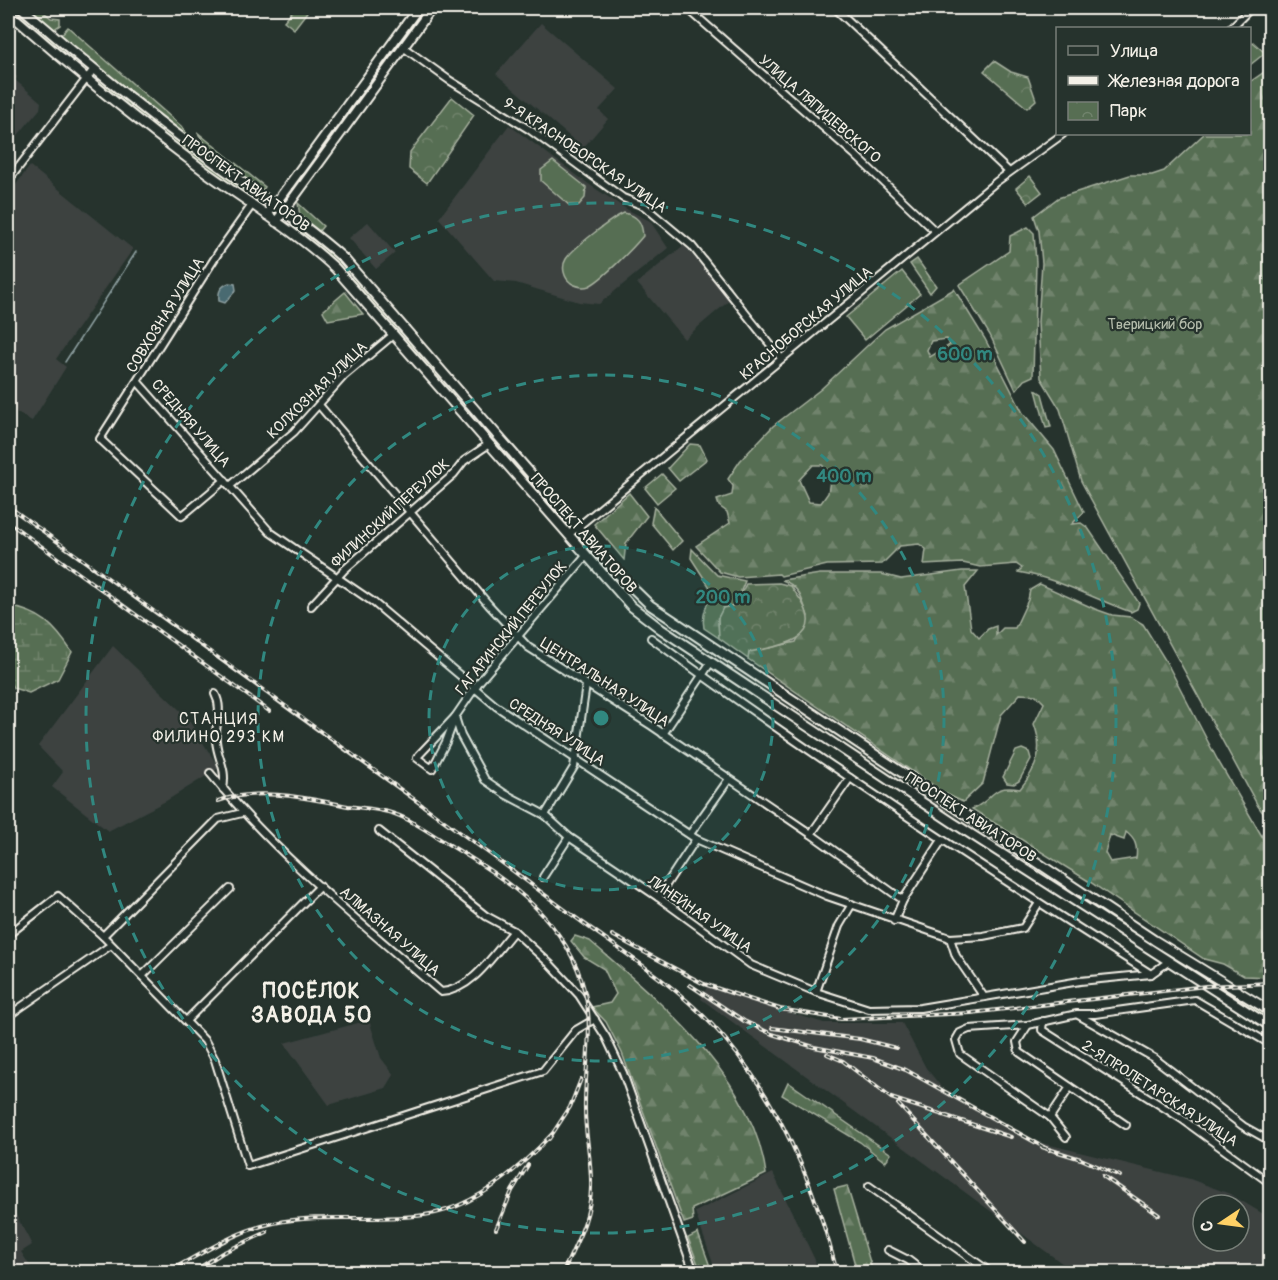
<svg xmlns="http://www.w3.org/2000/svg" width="1278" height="1280" font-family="Pangolin,sans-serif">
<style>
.built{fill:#3c4240;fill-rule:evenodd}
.green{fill:#576e53;stroke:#a6b09e;stroke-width:1.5}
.forest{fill:url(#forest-firs);stroke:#a6b09e;stroke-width:1.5;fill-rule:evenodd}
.wetland{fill:url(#wetland-marsh);stroke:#a6b09e;stroke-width:1.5}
.park{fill:url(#park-crowns);stroke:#a6b09e;stroke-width:1.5}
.water{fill:#4a6a71;stroke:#8ea0a1;stroke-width:1.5}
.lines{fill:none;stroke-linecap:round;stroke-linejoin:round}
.stream{stroke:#8ea0a1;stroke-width:1.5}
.minor-casing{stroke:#f4f1e8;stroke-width:10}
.major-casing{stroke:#f4f1e8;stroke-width:12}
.minor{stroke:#26332d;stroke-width:6}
.major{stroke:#26332d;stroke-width:8}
.rail-casing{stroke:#f4f1e8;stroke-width:4}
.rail{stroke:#26332d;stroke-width:1.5;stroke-dasharray:4.5;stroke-linecap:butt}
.ring{fill:none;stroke:#318880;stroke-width:3;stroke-dasharray:10 8}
.labels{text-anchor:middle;stroke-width:4.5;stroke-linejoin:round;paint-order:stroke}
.street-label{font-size:15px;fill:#f4f1e8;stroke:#26332d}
.park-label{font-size:15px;fill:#b5bdac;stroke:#26332d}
.neighbourhood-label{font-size:16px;letter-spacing:1.5px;fill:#f4f1e8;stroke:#26332d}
.district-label{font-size:21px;font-weight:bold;letter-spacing:1.5px;fill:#f4f1e8;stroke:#26332d}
.centre{fill:#318880;stroke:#26332d;stroke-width:3}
.ring-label{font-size:18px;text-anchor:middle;font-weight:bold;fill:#318880;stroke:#26332d;stroke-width:4.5;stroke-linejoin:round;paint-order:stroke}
</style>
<defs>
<pattern id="forest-firs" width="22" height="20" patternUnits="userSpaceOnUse" patternTransform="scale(1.5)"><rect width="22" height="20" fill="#576e53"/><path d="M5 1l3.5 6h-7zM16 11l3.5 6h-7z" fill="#70836c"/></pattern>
<pattern id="wetland-marsh" width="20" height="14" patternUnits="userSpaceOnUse" patternTransform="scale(1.5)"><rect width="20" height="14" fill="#576e53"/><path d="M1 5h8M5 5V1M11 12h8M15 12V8" fill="none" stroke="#70836c"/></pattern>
<pattern id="park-crowns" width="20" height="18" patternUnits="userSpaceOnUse" patternTransform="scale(1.5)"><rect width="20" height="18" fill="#576e53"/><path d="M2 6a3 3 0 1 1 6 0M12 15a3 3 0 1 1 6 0" fill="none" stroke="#70836c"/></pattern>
</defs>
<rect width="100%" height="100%" fill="#26332d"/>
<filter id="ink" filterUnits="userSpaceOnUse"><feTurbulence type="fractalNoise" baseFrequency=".0167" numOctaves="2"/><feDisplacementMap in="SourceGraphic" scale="12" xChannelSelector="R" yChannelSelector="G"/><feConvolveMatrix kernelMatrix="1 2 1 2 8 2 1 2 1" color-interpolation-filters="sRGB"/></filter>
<g filter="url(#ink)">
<g class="built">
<path d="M541,23l77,66 -19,21 9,9 -25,29 -87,-74z"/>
<path d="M8,69l9,8 -2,3 26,22 -1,7 -32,38z"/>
<path d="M509,125l81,60 38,25 22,11 18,27 -69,56 -20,-2 -63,-19 -22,-2 -55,-63z"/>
<path d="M30,166l103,83 -77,110 10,8 -34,54 -15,-8 -9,-18v-200z"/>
<path d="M368,222l27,31 -19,16 -27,-31z"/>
<path d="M684,245l46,55 -46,39 -47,-56z"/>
<path d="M113,646l73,70 33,52 -53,33 -58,30 -56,-44 11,-15 -25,-26z"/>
<path d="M707,987l117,36h78l24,45 17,21 95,53 152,37 40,15 40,24v54h-196l-373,-273zM1203,1205h36v36h-36z"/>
<path d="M369,1020l12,38 13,17 -8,13 -57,17 -45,-62z"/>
<path d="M773,1173l42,87 3,12h-102l-21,-60z"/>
<path d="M15,1213l17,32 -11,7 13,20h-26v-55z"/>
</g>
<g class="green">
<path d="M8,8h7l72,60 -4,4z"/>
<path d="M28,8h11l12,10 9,1v6l-6,4 -4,-2z"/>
<path d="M295,8h7l5,4 -13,17 -10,-8z"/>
<path d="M423,8h3l-133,183 -2,-2z"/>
<path d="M68,27l113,99 9,12 -130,-102z"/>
<path d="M99,79l164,124 -2,2 -75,-52 -90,-71z"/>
<path d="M197,132l68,55 -3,4 -47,-34z"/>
<path d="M553,161l33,26 -1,11 -6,7h-10l-28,-24v-11z"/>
<path d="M298,203l25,23 -4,5 -19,-15z"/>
<path d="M624,213c14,3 18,9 19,23 -9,11 -41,44 -54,50 -6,2 -13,0 -18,-3 -7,-5 -10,-16 -5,-24 7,-11 46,-41 58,-46z"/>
<path d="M295,226l40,31 15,16 -2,2 -29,-28 -26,-18z"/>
<path d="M902,271l18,23 -55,46 -19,-23z"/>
<path d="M354,276l217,252 -2,2 -218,-252z"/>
<path d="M577,533l31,37 -3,3 -31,-37z"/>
<path d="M1022,749l7,3 2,7 -12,22 -5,3 -7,-1 -4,-6 13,-26z"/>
<path d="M1215,988h6l49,29v5z"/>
</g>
<g class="forest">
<path d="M1253,42l12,11 -15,12v-20z"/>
<path d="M1270,62v760l-12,-16 -177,-325 -21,-72 -19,-31 -3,-56 4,-59 -3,-32 -5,-15 24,-18 72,-23h22l12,-4 40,-37h46v-52l17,-12z"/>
<path d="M1028,227l6,6 2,30 -3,113 -9,4 -8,10 -26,-55 -31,-50 50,-34 1,-15z"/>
<path d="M917,259l19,27 -6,7 -20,-29z"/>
<path d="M954,289l31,50 38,74 31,37 30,62 -12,12 9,-1 7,5 51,75 -2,6 -6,3c-39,-14 -74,-34 -113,-40l4,-4 -6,-4 -36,3 -17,-4 -39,2 2,-16 -7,-5 -19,2 -18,18 -55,1 -46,11 -2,-2 -41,3 -18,-5 -24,-26 34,-23 -3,-11 -8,-6 -2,-6 15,-5 1,-9 -5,-7 12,-18 33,-35 48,-37 64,-60zM947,339l3,6 -20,12 -3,-7 4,-9zM813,465h9l9,9 -3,19 -7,10 -12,-1 -10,-22z"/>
<path d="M345,292l18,22 -35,6 -5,-9z"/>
<path d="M1036,390l6,4 9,33 -5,1z"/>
<path d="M690,444l10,1 7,14 -28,22 -11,-13z"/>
<path d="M662,474l13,14 -18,15 -12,-15z"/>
<path d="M629,493l18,23 -21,27 -2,17 -30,-36z"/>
<path d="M654,507l28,34 -9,9 -22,-27z"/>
<path d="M692,549l25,26 28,6 -10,24 -12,4 -5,9 1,20 -15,-10c-3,-15 5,-24 7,-39l-20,-31z"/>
<path d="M962,571h16l-13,16 6,42 8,9 9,-9 8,-3v9l7,-7h12l13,-28 2,-10 10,-6 55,25 17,6 19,2 12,7 24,39 50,96 53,91v127l-26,-1 -21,-12 -19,-5 -114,-77 -118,-73c24,-10 17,-25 48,-20 17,-21 24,-39 14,-65l10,-21 -8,-8 -16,-1 -19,21 -18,68 -20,19 -19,-9 -196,-134 1,-7 47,-10 12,-26c-6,-16 -8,-30 -26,-36l38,-6h61l20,5zM1126,832c9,7 12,14 10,26l-26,4 -5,-9 5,-18 14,5z"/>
<path d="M575,936l15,5c69,60 163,135 176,233l-74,35 1,11 -9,3 -62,-170 -16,-31 -14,-15 18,-4 6,-9 -12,-25 -20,-12 -13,-16z"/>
<path d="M788,1082l103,72 -6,8 -25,-20 -78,-47z"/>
<path d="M847,1186l26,86h-16l-23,-83z"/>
<path d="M698,1233l14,39h-11l-13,-34z"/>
</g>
<path class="wetland" d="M8,606c33,6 46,19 64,46l-14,27 -29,14 -16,-5 -5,-10z"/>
<g class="park">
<path d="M994,61l17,11 17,5 8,23 -9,8 -43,-37z"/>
<path d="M452,97l22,18 -47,68 -18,-14 1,-17z"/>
<path d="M1030,176l12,16 -14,11 -12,-15z"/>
<path d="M779,583l12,3c4,7 10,13 13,20 19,37 -31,41 -55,46l-1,7 -29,-21 -1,-20 5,-10 12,-3 11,-21z"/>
</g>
<path class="water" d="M229,283l6,1 1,6 -11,13 -6,-2c-1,-10 1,-14 10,-18z"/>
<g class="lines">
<path class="stream" d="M65,362l71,-110"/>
<g class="minor-casing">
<g id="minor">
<path d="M687,8l167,146 81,77"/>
<path d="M835,8l174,164"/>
<path d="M1231,28l20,-20"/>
<path d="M403,47l46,33 81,50 93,68 21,8 48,40 89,112"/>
<path d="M8,181l86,-112"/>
<path d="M138,382l132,150 103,70 123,104 200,133 131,57 123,42 33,-2 40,-8 16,-25"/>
<path d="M319,405l170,200 39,42 124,79 159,108 92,66"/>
<path d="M225,480l-43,36 -82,-77 120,-189 32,-45"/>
<path d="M230,486l64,-54 50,-56 49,-41"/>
<path d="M568,535l428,-353 67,-48"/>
<path d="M311,606l33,-36 110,-96 10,-13 25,-17"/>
<path d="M651,638c162,119 330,228 500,336"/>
<path d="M215,694c9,16 -1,30 1,47 2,20 11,26 7,48"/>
<path d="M455,717l6,19 24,44 20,14 40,21 24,22 89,60 93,68 65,27 53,17 51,-1 160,-27 71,-7 17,-12"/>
<path d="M455,718l-9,24 -14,27 -15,-11 2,-3 36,-38 24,-35 107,-126"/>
<path d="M663,734l48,-72"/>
<path d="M210,773c67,83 151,150 231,219 32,-2 54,-40 73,-61"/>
<path d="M242,813l-24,6 -115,117 102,105 10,19 33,106 295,-95 33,-41 19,-11"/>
<path d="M545,815l29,-48 12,-82"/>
<path d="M379,831l107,85 28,15 36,33 29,31 27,42 17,36 71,199"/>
<path d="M690,834l39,-55"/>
<path d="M811,834l39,-56"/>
<path d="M543,877l26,-40"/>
<path d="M658,897l38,-58"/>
<path d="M894,921l9,-21 39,-60"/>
<path d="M8,935l50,-39 45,40"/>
<path d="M950,938l6,18 28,41"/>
<path d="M142,976l88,-87"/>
<path d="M816,992l23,-66 13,-22"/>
<path d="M1078,1015l76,43 89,68 27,15"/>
<path d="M8,1016l103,-71"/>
<path d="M187,1020l133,-134"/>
<path d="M1043,1021l-1,9 140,89 88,64"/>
<path d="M1028,1025l-11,17 2,10 107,73"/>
<path d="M1050,1117l20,-30"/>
<path d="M1066,1137l-16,-20 -90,-63 -4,-14 4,-7 9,-4 59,-4 49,-11h18l100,-14 75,44"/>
<path d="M869,1186l121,86"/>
<path d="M888,1250l20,10 16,12"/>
</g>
</g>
<g class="major-casing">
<g id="major">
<path d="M22,8c61,53 124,104 189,152 45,33 92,62 133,99l274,315 32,31 504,335 116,71"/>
<path d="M8,12c63,55 128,108 195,158 44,32 92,61 132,98l296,338 30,23 291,193 318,204"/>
<path d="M267,215l151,-207"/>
<path d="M276,222l156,-214"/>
</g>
</g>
<use href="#minor" class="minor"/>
<use href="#major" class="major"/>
<g class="rail-casing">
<g id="rail">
<path d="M8,506c159,113 317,228 475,343 35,25 68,51 103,76 49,35 100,68 139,114 56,66 91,150 112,233"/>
<path d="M8,522l261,189"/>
<path d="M218,801c41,-14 88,-3 130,5 13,2 27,3 40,6 20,5 42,21 60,32 60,36 120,76 137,149 9,37 -1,79 0,117 0,26 7,52 6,77 0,31 -16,58 -28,85"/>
<path d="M612,935l92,49 76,25 61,10 130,-6 235,-27 64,-3"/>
<path d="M690,985l54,36 28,13 42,13 59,11 33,12 143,80"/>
<path d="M772,1028l88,11 36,9"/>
<path d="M827,1054l16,7 48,37 120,39"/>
<path d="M898,1104l127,138"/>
<path d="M549,1139l21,-32 11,-28"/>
<path d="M1042,1147l39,12 39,17"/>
<path d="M1103,1176l56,39"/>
<path d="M496,1229l16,-38 16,-26"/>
<path d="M167,1272c35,-18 67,-41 107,-49 49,-10 100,-1 150,-8 49,-6 95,-46 128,-81"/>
<path d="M193,1272l29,-19 45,-21"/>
</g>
</g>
<use href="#rail" class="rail"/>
</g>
</g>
<circle cx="601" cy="718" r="172" fill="#318880" fill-opacity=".12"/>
<g class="ring">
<circle cx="601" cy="718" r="172"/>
<circle cx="601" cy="718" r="343"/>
<circle cx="601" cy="718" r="515"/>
</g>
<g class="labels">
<g class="street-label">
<text transform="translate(820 109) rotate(41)" y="5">УЛИЦА ЛЯПИДЕВСКОГО</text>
<text transform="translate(585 155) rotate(34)" y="5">9-Я КРАСНОБОРСКАЯ УЛИЦА</text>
<text transform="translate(246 183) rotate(36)" y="5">ПРОСПЕКТ АВИАТОРОВ</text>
<text transform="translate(165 315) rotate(-58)" y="5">СОВХОЗНАЯ УЛИЦА</text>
<text transform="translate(806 323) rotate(-40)" y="5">КРАСНОБОРСКАЯ УЛИЦА</text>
<text transform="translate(317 390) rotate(-44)" y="5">КОЛХОЗНАЯ УЛИЦА</text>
<text transform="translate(191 423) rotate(49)" y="5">СРЕДНЯЯ УЛИЦА</text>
<text transform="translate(390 513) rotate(-42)" y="5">ФИЛИНСКИЙ ПЕРЕУЛОК</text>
<text transform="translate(584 533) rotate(49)" y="5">ПРОСПЕКТ АВИАТОРОВ</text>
<text transform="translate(511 628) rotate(-51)" y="5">ГАГАРИНСКИЙ ПЕРЕУЛОК</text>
<text transform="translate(605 682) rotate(33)" y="5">ЦЕНТРАЛЬНАЯ УЛИЦА</text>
<text transform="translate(557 732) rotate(33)" y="5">СРЕДНЯЯ УЛИЦА</text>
<text transform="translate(971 817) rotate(33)" y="5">ПРОСПЕКТ АВИАТОРОВ</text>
<text transform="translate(700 914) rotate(35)" y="5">ЛИНЕЙНАЯ УЛИЦА</text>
<text transform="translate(390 931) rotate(41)" y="5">АЛМАЗНАЯ УЛИЦА</text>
<text transform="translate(1160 1093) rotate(33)" y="5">2-Я ПРОЛЕТАРСКАЯ УЛИЦА</text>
</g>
<g class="park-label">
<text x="1155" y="329">Тверицкий бор</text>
</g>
<g class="neighbourhood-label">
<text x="219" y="724">СТАНЦИЯ<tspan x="219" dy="18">ФИЛИНО 293 КМ</tspan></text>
</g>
<g class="district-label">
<text x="312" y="998">ПОСЁЛОК<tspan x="312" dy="24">ЗАВОДА 50</tspan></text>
</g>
</g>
<circle cx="601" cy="718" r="9" class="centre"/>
<g class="ring-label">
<text x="965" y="360">600 m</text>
<text x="844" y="482">400 m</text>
<text x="723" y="603">200 m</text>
</g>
<rect width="1278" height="1280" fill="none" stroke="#26332d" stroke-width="30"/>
<rect x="15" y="15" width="1248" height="1250" fill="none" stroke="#f4f1e8" stroke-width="2" filter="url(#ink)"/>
<rect x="1056" y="27" width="195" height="108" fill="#26332d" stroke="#787f78" stroke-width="1.5"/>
<rect x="1068" y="46" width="30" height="9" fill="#26332d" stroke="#787f78" stroke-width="1.5"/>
<text x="1110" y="57" font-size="18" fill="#f4f1e8">Улица</text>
<rect x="1068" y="76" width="30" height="9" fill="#f4f1e8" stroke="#787f78" stroke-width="1.5"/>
<text x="1110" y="87" font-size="18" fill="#f4f1e8">Железная дорога</text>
<rect x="1068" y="102" width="30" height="18" fill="url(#park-crowns)" stroke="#787f78" stroke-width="1.5"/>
<text x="1110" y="117" font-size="18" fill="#f4f1e8">Парк</text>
<g transform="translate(1221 1223) rotate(257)"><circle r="28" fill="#26332d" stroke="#787f78" stroke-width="1.5"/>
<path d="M0-4.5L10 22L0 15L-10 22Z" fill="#ffd166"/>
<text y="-9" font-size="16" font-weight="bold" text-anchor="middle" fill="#f4f1e8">С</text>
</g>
</svg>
